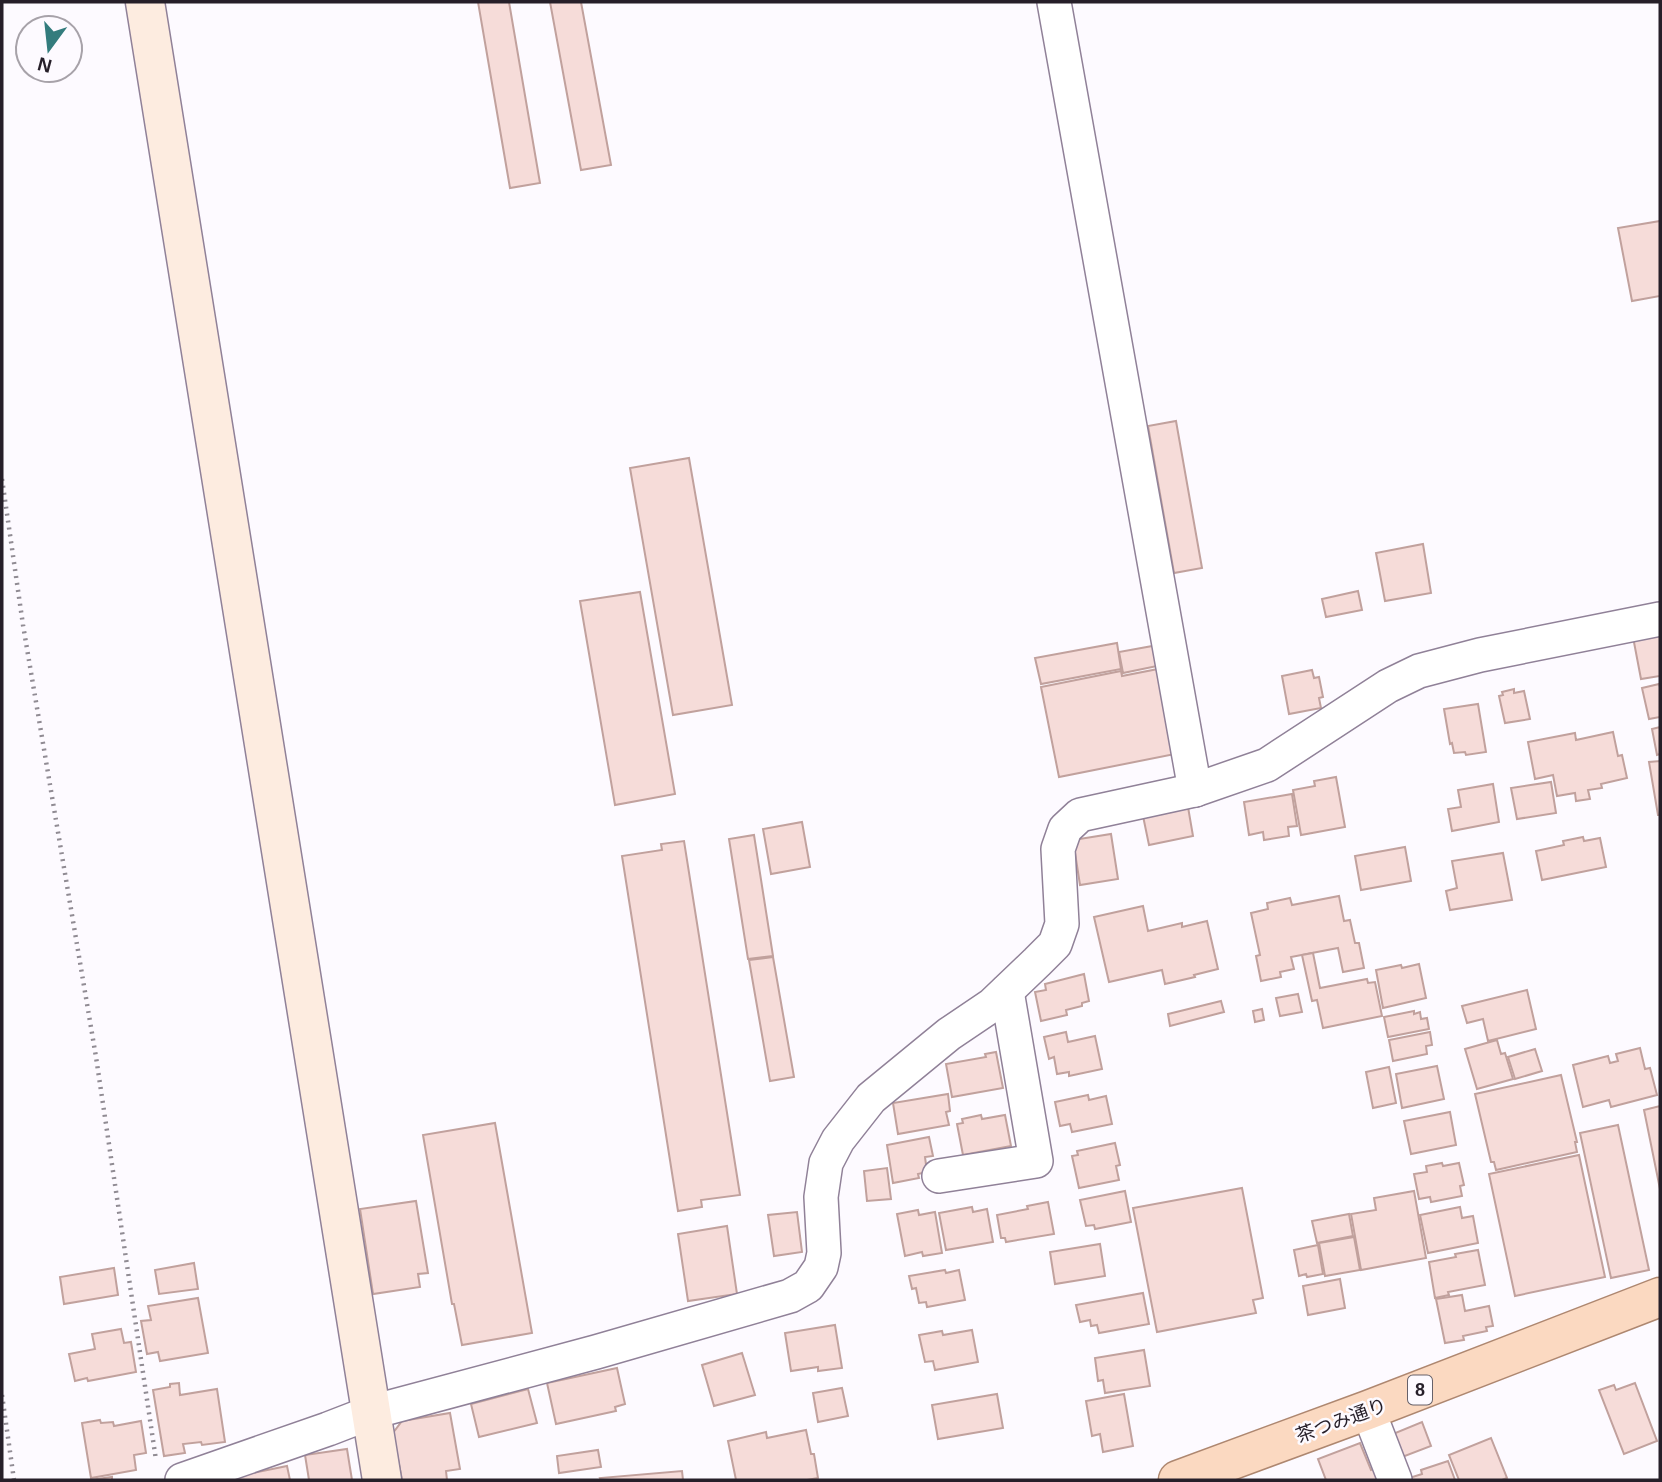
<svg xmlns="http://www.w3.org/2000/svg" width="1662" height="1482" font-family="Arial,'Noto Sans JP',sans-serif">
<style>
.building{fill:#f6dcd9;stroke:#c1a19d;stroke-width:2}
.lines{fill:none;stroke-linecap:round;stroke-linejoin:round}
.street-casing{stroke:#908198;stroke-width:36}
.secondary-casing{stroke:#908198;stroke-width:41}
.primary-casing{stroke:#ae8770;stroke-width:41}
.path{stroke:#908b93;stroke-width:4.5;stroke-dasharray:2 5;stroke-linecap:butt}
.street{stroke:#fff;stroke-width:33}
.secondary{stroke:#fdece0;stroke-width:38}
.primary{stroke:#fbd9c1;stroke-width:38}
.labels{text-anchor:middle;stroke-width:5;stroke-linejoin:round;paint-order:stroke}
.shield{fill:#fdfaff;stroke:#666169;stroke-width:2}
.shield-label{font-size:18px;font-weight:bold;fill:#261f29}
.street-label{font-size:19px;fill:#261f29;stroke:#fdfaff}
</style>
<rect width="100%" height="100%" fill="#fdfaff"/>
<g class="building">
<path d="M478,2h31l31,181 -30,5z"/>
<path d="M550,2h31l30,163 -30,5z"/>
<path d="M1660,221v75l-28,5 -14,-73z"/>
<path d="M1176,421l26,147 -28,5 -26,-147z"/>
<path d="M689,458l43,247 -59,10 -43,-247z"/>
<path d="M1423,544l8,49 -46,8 -9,-48z"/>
<path d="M1358,591l4,19 -36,7 -4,-18z"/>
<path d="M640,592l35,202 -60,11 -35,-204z"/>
<path d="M1660,632v44l-19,3 -8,-42z"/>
<path d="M1117,643l4,26 -80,15 -6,-26z"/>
<path d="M1158,645l4,20 -39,8 -4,-21z"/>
<path d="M1163,668l17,85 -121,24 -18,-90 80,-16 1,5z"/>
<path d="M1312,670l2,8 5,-1 4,20 -4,1 2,10 -32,6 -7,-38z"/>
<path d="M1659,684l1,3v30l-11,2 -7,-31z"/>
<path d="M1514,689v4l10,-2 6,28 -25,4 -6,-27 4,-1 -1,-3z"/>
<path d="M1478,704l8,48 -20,3 -1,-3 -11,1 -2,-10 -2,1 -6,-35z"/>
<path d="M1660,727v27l-3,1 -5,-26z"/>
<path d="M1613,732l5,24 4,-1 5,23 -26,6 1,4 -14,2 2,9 -14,2 -1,-8 -18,3 -4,-21 -18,4 -7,-37 47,-9 1,7z"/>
<path d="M1660,761v54h-2l-9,-53z"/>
<path d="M1336,777l9,50 -44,8 -8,-45 22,-4 -1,-5z"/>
<path d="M1551,782l5,31 -39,6 -6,-31z"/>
<path d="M1493,784l6,38 -47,9 -4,-22 13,-2 -3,-17z"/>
<path d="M1292,794l5,32 -9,1 1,9 -25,4 -1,-8 -14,3 -5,-33z"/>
<path d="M1188,807l5,29 -44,9 -6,-29z"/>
<path d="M802,822l8,45 -39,7 -8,-45z"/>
<path d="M1111,834l7,45 -38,6 -7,-45z"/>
<path d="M754,835l19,121 -25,3 -19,-120z"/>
<path d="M1583,837l1,4 16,-3 6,29 -64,13 -6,-29 28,-6 -1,-4z"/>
<path d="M684,841l56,354 -39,5 1,7 -24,4 -56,-355 40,-6 -1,-6z"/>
<path d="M1405,847l6,34 -50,9 -6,-34z"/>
<path d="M1503,853l9,47 -62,10 -4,-19 11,-3 -5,-27z"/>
<path d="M1339,896l5,25 6,-1 5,23h4l5,25 -21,4 -5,-24 -47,9 3,12 -14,3 1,5 -20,4 -5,-25 4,-1 -9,-42 17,-4 -1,-6 23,-5 2,7z"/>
<path d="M1143,906l5,25 34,-8v4l25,-6 11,48 -24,6 1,2 -30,7 -3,-14 -53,12 -15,-65z"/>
<path d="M1313,953l7,35 47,-9 1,4 7,-1 7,34 -59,12 -6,-28 -5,1 -10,-46z"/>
<path d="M773,957l21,120 -24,4 -21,-121z"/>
<path d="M1419,964l7,34 -43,10 -7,-38 25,-5 1,3z"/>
<path d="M1084,974l5,27 -7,2v3l-16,4 1,5 -26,6 -6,-29 11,-2 -1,-6z"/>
<path d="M1527,990l9,39 -48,12 -5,-22 -16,4 -5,-17z"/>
<path d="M1298,994l4,18 -22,4 -4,-18z"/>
<path d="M1221,1001l3,11 -54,14 -2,-12z"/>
<path d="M1262,1009l2,11 -9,2 -2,-11z"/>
<path d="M1414,1011v3l6,-2 1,7 6,-1 2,11 -41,8 -4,-20z"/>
<path d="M1066,1032l2,10 27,-6 7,33 -33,7v-4l-12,2 -3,-17 -5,2 -5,-22z"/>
<path d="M1430,1032l2,13 -6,1 1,8 -34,7 -4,-21z"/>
<path d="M1497,1040l4,14 4,-1 8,26 -36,10 -12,-40z"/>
<path d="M1640,1048l5,21 5,-1 7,27 -46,12 -2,-7 -26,7 -10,-42 35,-9 2,7 8,-2 -2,-7z"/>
<path d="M1535,1049l7,22 -27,8 -7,-22z"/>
<path d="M996,1052l7,36 -51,9 -6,-33 40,-7 -1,-3z"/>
<path d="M1437,1066l7,33 -42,9 -6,-34z"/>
<path d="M1389,1067l7,36 -23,5 -7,-36z"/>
<path d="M1561,1075l16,67h-2l2,10 -81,18 -2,-8h-3l-16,-68z"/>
<path d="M948,1094l2,17 -4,1 3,13 -51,9 -5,-31z"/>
<path d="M1088,1095l1,5 17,-4 6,28 -40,8 -2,-8 -10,2 -5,-24z"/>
<path d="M1660,1106v83l-16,-79z"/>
<path d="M1450,1112l6,33 -45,9 -7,-33z"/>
<path d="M981,1115l1,4 23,-4 6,31 -48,9 -6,-31 6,-1 -1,-4z"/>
<path d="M495,1123l37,210 -70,12 -8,-41h-2l-29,-169z"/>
<path d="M1618,1125l31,145 -38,8 -31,-145z"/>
<path d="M929,1137l4,19 -8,1 2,15 -9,2 1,4 -26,5 -6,-38z"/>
<path d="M1115,1143l5,22 -4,1 3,14 -40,8 -7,-32 6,-1 -1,-4z"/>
<path d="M1579,1155l26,122 -90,19 -26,-122z"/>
<path d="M1442,1163l1,3 16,-3 5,22 -4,1 2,10 -31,6 -1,-5 -11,2 -5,-25 13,-2 -1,-6z"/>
<path d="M887,1168l4,31 -24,2 -3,-30z"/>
<path d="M1242,1188l21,110 -10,2 3,13 -99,19 -24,-124z"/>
<path d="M1125,1191l6,31 -36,7 -1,-4 -8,1 -6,-26z"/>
<path d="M1414,1191l12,67 -65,12 -10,-56 25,-4 -2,-12z"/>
<path d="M416,1201l12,72 -10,1 2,13 -47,7 -13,-85z"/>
<path d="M1048,1202l6,32 -48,8 -1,-4h-4l-4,-23 31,-6 -1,-3z"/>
<path d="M972,1207l1,5 14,-3 6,33 -47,8 -7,-37z"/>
<path d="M1460,1207l2,11 11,-2 5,27 -50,10 -8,-38z"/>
<path d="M918,1210l1,5 16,-3 7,41 -19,3 -1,-4 -17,4 -8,-42z"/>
<path d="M797,1212l5,40 -28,4 -6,-41z"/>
<path d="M1349,1214l4,22 -36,7 -5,-22z"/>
<path d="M727,1226l10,68 -49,7 -10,-67z"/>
<path d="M1354,1237l6,33 -35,6 -6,-33z"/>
<path d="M1100,1244l5,32 -50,8 -5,-32z"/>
<path d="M1318,1245l5,29 -16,3 -1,-3 -7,2 -5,-26z"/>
<path d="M1478,1250l7,35 -37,7 1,3 -14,3 -6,-36 27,-5 -1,-3z"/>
<path d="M194,1263l4,26 -39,5 -4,-24z"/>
<path d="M114,1268l4,27 -54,9 -4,-27z"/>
<path d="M945,1270l1,3 13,-3 6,30 -38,7 -1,-5 -7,1 -3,-15 -4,1 -3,-13z"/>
<path d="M1340,1279l5,29 -37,7 -5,-29z"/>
<path d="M1143,1293l6,31 -50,9 -2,-8 -6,1 -1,-6 -10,2 -4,-17z"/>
<path d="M1462,1295l3,16 24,-5 4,20 -7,1 1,4 -24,5 1,4 -19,3 -9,-44z"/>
<path d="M198,1298l10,55 -48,8 -2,-9 -11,2 -6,-33 10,-1 -3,-14z"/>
<path d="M835,1325l7,43 -24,3v-4l-27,4 -6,-38z"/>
<path d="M121,1329l3,14 7,-1 5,30 -48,9 -1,-3 -12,3 -6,-27 26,-5 -3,-15z"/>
<path d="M972,1330l6,32 -43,8 -2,-9 -8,1 -6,-27 23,-4 1,4z"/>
<path d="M1144,1350l6,36 -45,7 -2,-13 -5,1 -3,-23z"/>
<path d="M742,1353l13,42 -41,11 -12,-41z"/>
<path d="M617,1368l8,36 -10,3 1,4 -60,13 -9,-41z"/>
<path d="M179,1383l1,12 37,-6 8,53 -23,3 -1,-3 -18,2 2,9 -21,3 -11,-66 17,-3v-3z"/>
<path d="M1635,1383l22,58 -33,13 -25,-64 15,-5 2,5z"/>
<path d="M842,1388l6,28 -30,6 -5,-29z"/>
<path d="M528,1389l9,34 -58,14 -8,-33z"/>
<path d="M997,1394l6,34 -65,11 -6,-34z"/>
<path d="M1124,1394l9,52 -30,6 -3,-18 -8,2 -6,-35z"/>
<path d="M450,1413l10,56 -14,2 1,9h-45l-9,-47 9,-12z"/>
<path d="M100,1420l1,3 12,-1 1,4 27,-5 5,32 -12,2 2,15 -45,8 -9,-55z"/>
<path d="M1422,1422l9,24 -34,13 -9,-23z"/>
<path d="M806,1430l5,24h3l4,24 -11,2h-71l-8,-39 38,-9 1,6z"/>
<path d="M1491,1438l16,40 -5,2h-43l-10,-25z"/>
<path d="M1360,1443l11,27 5,-2 5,12h-55l-8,-21z"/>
<path d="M347,1449l5,31h-43l-4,-25z"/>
<path d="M598,1450l3,17 -42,6 -2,-17z"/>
<path d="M1448,1461l7,19h-45l-1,-2 13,-4 -1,-4z"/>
<path d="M287,1466l3,14h-52v-4z"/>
<path d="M682,1471l1,9h-82l-1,-2z"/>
<path d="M112,1477v3h-22z"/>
</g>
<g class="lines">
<g class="street-casing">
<g id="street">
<path d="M1054,2l141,788"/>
<path d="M939,1176l97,-15 -29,-170"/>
<path d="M1368,1410l27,70"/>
<path d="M182,1480l146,-51 44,-17 224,-60 194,-56 18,-10 13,-19 3,-14 -3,-56 5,-34 12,-23 33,-42 78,-64 43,-29 45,-43 18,-18 7,-20 -4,-75 7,-20 15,-14 115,-25 72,-25 121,-79 31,-15 61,-16 180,-36"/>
</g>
</g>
<g class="secondary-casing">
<path id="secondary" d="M145,2l237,1478"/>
</g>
<g class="primary-casing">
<path id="primary" d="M1178,1480l190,-70 292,-113"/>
</g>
<g class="path">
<path d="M2,479l21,146 73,432 60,403"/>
<path d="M2,1395l12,85"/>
</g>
<use href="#street" class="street"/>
<use href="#secondary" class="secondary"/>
<use href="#primary" class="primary"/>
</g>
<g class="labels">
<rect class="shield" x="1408" y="1375.5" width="24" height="29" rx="5"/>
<g class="shield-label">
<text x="1420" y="1396">8</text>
</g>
<g class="street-label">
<text transform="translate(1341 1420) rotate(-20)" y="7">茶つみ通り</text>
</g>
</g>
<rect width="1662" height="1482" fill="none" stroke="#261f29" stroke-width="7"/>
<g transform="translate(49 49) rotate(195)"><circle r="33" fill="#fdfaff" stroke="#a7a2a9" stroke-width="2"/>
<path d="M0-5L12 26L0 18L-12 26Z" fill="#337c7d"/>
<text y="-10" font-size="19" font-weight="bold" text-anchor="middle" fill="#261f29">N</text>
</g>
</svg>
